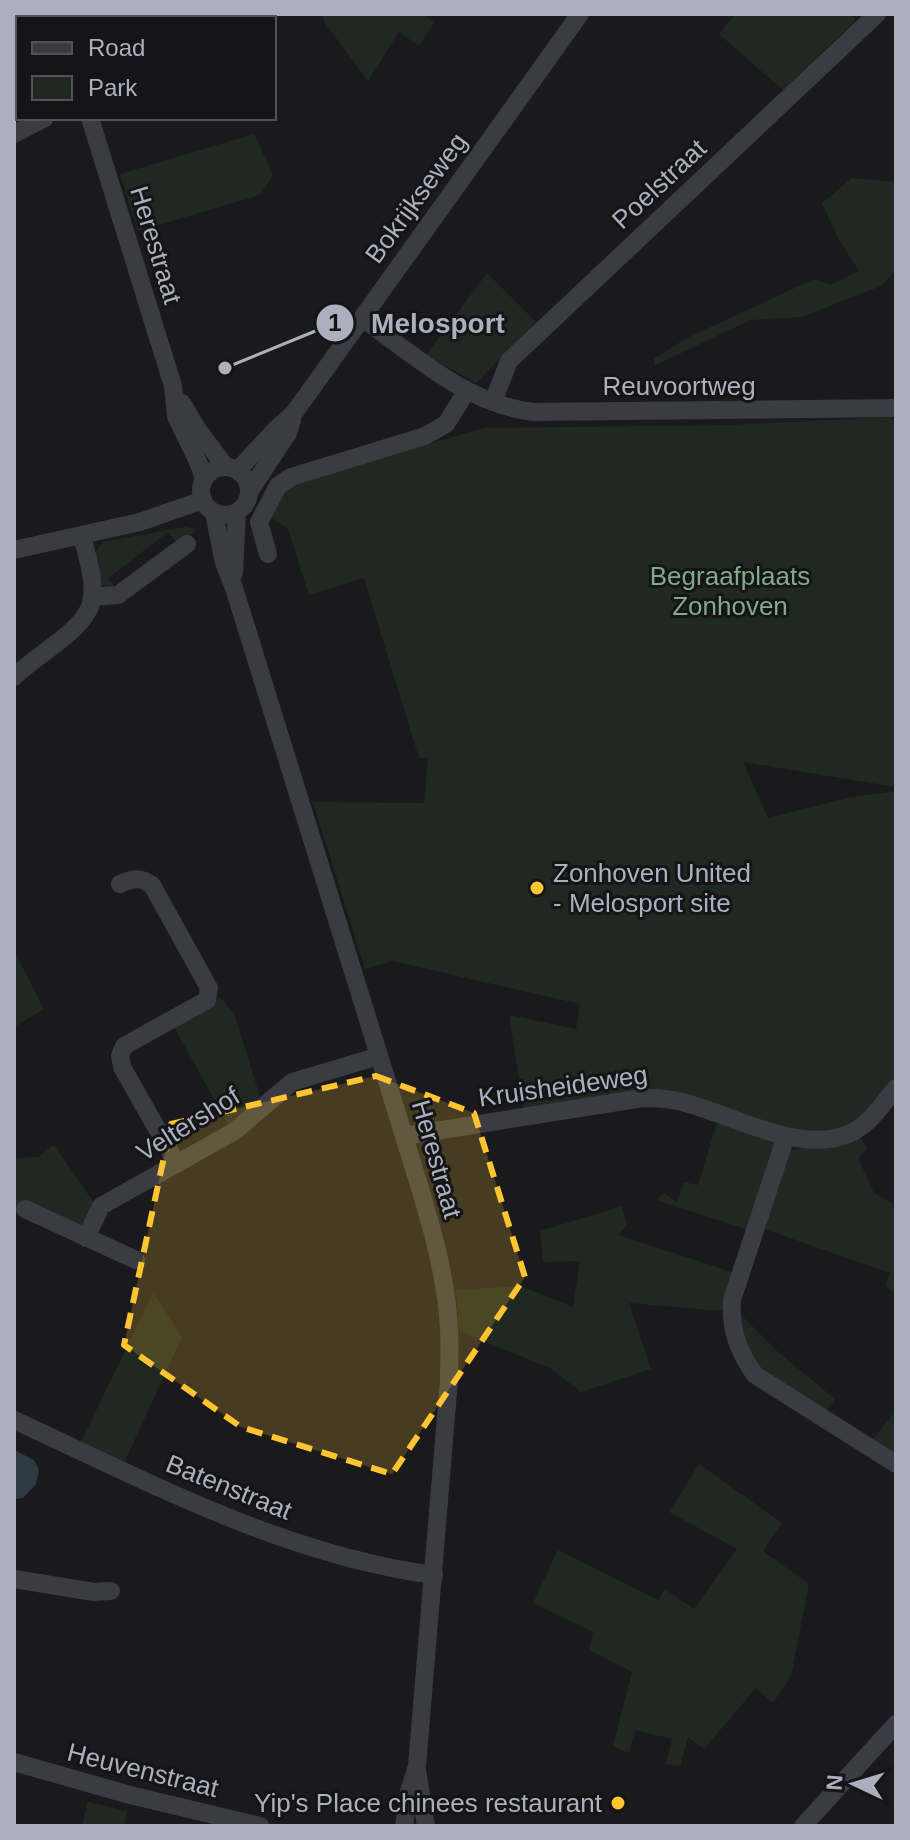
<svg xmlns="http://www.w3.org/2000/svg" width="910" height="1840" font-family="Arial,sans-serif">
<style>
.green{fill:#1f2921}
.water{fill:#2e3943}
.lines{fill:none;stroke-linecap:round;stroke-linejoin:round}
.minor{stroke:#3b3c43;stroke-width:18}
.marked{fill:#ffc530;fill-opacity:0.2;stroke:#ffc530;stroke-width:6;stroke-dasharray:16 10;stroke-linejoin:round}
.poi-dot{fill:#ffc530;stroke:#151518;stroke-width:3}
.labels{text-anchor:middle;stroke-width:6;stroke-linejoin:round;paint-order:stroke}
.street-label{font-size:26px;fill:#acb0be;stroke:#151518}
.park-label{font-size:26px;fill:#81aa86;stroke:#151518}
.poi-label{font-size:26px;fill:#acb0be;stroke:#151518;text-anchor:start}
.leader{fill:none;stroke:#acb0be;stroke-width:3}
.callout-dot{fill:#acb0be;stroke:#151518;stroke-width:3}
.mark-label{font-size:24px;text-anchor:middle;font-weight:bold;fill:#111}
.callout-label{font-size:28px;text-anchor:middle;font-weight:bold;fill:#acb0be;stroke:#151518;stroke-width:6;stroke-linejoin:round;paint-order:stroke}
</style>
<rect width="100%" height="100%" fill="#1a1a1d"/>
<g class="green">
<path d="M322,14h101l11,9 -15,23 -20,-14 -31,49 -43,-58z"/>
<path d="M736,14h114l6,6 -73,70 -64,-56z"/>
<path d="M254,134l19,41 -13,20 -122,36 -18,-57z"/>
<path d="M852,178l44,4v88l-15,16 -79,31 -52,3 -96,46v-7l31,-20 129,-60 16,6 29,-14 -20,-31 -17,-37z"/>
<path d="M487,273l49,49 -60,61 -50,-28z"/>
<path d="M889,417l7,5v365l-153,-25 25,56 79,-20 49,-7v285l-29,37 -12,9 -28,12 -36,-4 -121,-36 -146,15 -15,-94 67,14 4,-25 -187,-43 -28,8 -52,-167 111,1 4,-45h-9l-55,-180 -55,17 -21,-66 -20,-14 21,-31 195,-56 248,-3z"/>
<path d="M185,527l11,2 -10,14 -9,-1 -9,-10 -60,46 8,12 -15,-4 -6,-33 8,-11z"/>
<path d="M14,951l30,58 -30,18z"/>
<path d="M221,998l13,15 28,90 -33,23 -56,-101z"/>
<path d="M718,1119l59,22 -28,89 -93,-30 8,-7 13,10 7,-21 14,3z"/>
<path d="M858,1135l10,13 -10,10 16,35 22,12v89l-11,-8 5,-13 -126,-44 26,-78z"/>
<path d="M54,1145l42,61 -12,18 -5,1 -65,-15v-45l3,-7 21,-1z"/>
<path d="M622,1206l5,19 -9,10 117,38 -13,38 -93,-8 22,66 -70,23 -31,-24 -91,-37 -3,-41 64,-4 53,21 7,-46 -37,1 -3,-31z"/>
<path d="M153,1293l29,44 -58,126 -44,-19z"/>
<path d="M738,1312l41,41 56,46 -9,11 -56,-33 -20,-16z"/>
<path d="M896,1411v44l-24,-15z"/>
<path d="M699,1464l83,59 -19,28 46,33 -18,92 -18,27 -17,-15 -52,61 -16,-12 -8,29 -14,-2 6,-25 -37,-9 -6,23 -16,-7 19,-74 -43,-22 4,-18 -60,-29 25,-53 100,50 7,-11 29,20 43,-60 -68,-37z"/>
<path d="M88,1802l39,9 -3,15h-42z"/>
</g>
<path class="water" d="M14,1450l20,10 5,10 -3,14 -13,14 -9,1z"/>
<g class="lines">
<g class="minor">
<path d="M58,14l1,4"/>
<path d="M90,118l83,268 3,30 23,48 5,15"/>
<path d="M14,134l31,-16"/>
<path d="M362,318c53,38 105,86 171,94l363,-4"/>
<path d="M493,402l16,-41 368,-347"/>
<path d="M182,403l16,27 27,36"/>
<circle cx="225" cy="491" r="24"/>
<path d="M238,470l38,-41 18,-16 286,-399"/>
<path d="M249,492l39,-59 4,-13"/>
<path d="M214,513l10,50 10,25 170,548c19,63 42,128 45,194 1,17 0,34 0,50l-32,386 -8,26 -5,34"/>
<path d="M14,550l126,-28 63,-22"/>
<path d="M268,554l-9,-32 19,-36 13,-9 134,-41 21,-12 20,-32"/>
<path d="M234,573l3,-61"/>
<path d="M93,597l25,-2 69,-51"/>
<path d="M14,677c22,-23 75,-48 78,-79 3,-21 -6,-43 -10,-63"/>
<path d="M120,884c13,-6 20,-7 32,1l57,103 -2,12 -83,46 -4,10 2,11 55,97"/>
<path d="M404,1136l239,-38c15,0 29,1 43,5 49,13 118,54 167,29 18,-9 30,-29 43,-44"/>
<path d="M786,1136l-54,164c-2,29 6,51 23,75l141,89"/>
<path d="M25,1209l111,51"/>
<path d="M86,1238l15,-32 134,-75 57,-49 87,-26"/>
<path d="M14,1420c135,62 270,135 420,155"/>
<path d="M14,1579l80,13 17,-1"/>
<path d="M14,1762l116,33 130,31"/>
<path d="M417,1770l9,56"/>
<path d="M803,1826l93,-102"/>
</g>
</g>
<path class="marked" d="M376,1076l98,37 51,164 -133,197 -151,-47 -117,-82 47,-221z"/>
<g class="poi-dot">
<circle cx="537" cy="888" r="8"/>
<circle cx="618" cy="1803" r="8"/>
</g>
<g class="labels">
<g class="street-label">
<text transform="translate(659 184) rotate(-43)" y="9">Poelstraat</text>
<text transform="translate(416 198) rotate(-54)" y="9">Bokrijkseweg</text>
<text transform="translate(156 245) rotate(73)" y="9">Herestraat</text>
<text x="679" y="395">Reuvoortweg</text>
<text transform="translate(563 1086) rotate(-8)" y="9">Kruisheideweg</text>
<text transform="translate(188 1124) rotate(-32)" y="9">Veltershof</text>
<text transform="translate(437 1159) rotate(74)" y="9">Herestraat</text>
<text transform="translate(229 1487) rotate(22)" y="9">Batenstraat</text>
<text transform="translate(143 1770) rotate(14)" y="9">Heuvenstraat</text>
</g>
<g class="park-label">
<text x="730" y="585">Begraafplaats<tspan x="730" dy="30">Zonhoven</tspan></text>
</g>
<g class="poi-label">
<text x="553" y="882">Zonhoven United<tspan x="553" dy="30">- Melosport site</tspan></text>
<text x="602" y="1812" text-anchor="end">Yip's Place chinees restaurant</text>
</g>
</g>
<path class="leader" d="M225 368L335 323"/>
<g class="callout-dot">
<circle cx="225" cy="368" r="8"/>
<circle cx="335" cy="323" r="20"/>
</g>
<g class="mark-label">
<text x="335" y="331">1</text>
</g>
<g class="callout-label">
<text x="438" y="333">Melosport</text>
</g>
<rect width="910" height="1840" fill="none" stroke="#acb0be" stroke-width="32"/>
<rect x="16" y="16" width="260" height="104" fill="#151518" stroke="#51535a" stroke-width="2"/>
<rect x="32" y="42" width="40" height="12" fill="#3b3c43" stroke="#51535a" stroke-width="2"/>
<text x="88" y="56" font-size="24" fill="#acb0be">Road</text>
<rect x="32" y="76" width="40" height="24" fill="#1f2921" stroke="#51535a" stroke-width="2"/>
<text x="88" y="96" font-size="24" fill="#acb0be">Park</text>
<g transform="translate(854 1784) rotate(274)" stroke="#151518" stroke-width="6" paint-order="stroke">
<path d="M0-6L14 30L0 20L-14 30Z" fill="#acb0be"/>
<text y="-12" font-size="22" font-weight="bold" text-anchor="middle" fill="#acb0be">N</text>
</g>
</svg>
